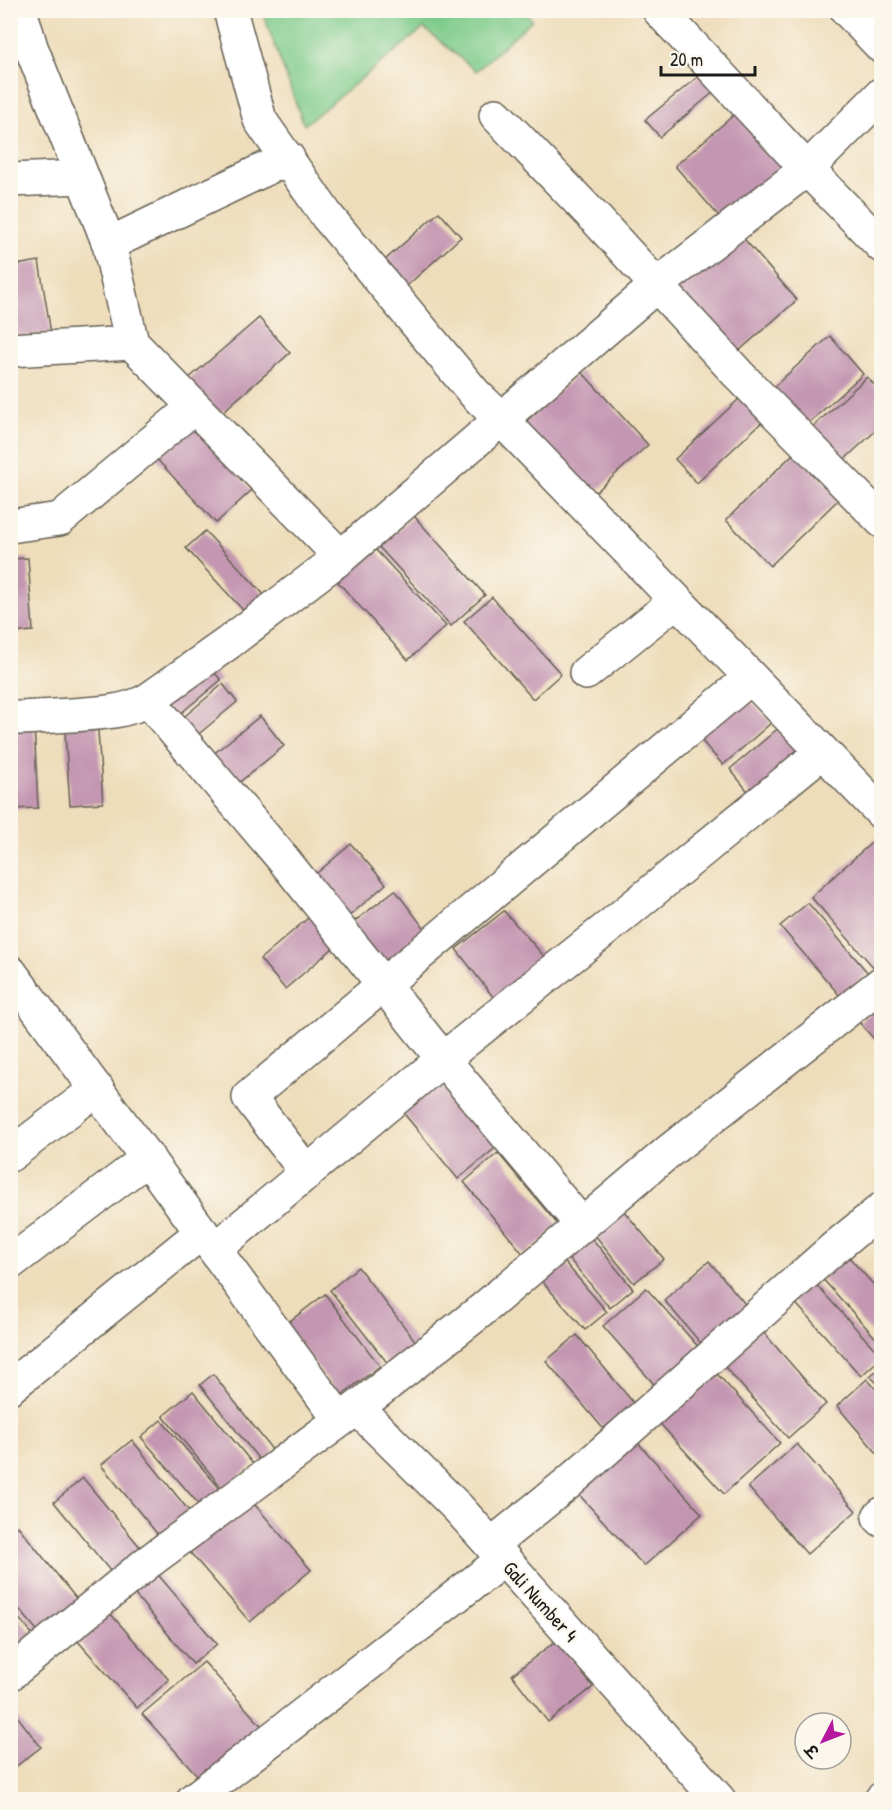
<svg xmlns="http://www.w3.org/2000/svg" width="892" height="1810" font-family="'Patrick Hand','Playpen Sans Deva',sans-serif">
<rect width="100%" height="100%" fill="#fbf7ec"/>
<filter id="ink" filterUnits="userSpaceOnUse"><feTurbulence type="fractalNoise" baseFrequency=".0167" numOctaves="2"/><feDisplacementMap in="SourceGraphic" scale="12" xChannelSelector="R" yChannelSelector="G"/><feConvolveMatrix kernelMatrix="1 2 1 2 8 2 1 2 1" color-interpolation-filters="sRGB"/></filter>
<filter id="wash" filterUnits="userSpaceOnUse"><feTurbulence type="fractalNoise" baseFrequency=".008" numOctaves="4" result="noise"/><feDisplacementMap in="SourceGraphic" scale="24" xChannelSelector="R" yChannelSelector="G"/><feGaussianBlur stdDeviation="1.35" result="paint"/><feColorMatrix in="noise" values="0 0 0 0 0 0 0 0 0 0 0 0 0 0 0 0 0 1.4 0 .05"/><feComposite in="paint" operator="in"/></filter>
<g filter="url(#wash)">
<rect width="100%" height="100%" fill="#edb"/>
<polygon fill="#7dcb8a" stroke="#4c7453" stroke-width="1.5" points="524,10 532,20 476,71 424,28 304,125 262,11"/>
<g id="blocks">
<g fill="#c396b1">
<polygon points="701,74 715,91 660,137 645,120"/>
<polygon points="736,113 784,168 724,222 675,166"/>
<polygon points="439,212 461,237 400,292 377,267"/>
<polygon points="739,233 797,300 732,357 673,291"/>
<polygon points="39,261 51,333 17,338 10,302 10,266"/>
<polygon points="259,318 290,353 219,415 188,379"/>
<polygon points="830,336 863,374 801,430 768,392"/>
<polygon points="581,371 648,445 587,500 520,427"/>
<polygon points="867,377 882,393 882,425 835,468 804,435"/>
<polygon points="741,397 763,421 697,483 675,459"/>
<polygon points="189,421 252,490 216,523 153,455"/>
<polygon points="795,452 840,498 770,566 726,520"/>
<polygon points="414,516 485,595 451,626 379,547"/>
<polygon points="205,531 270,601 251,619 186,548"/>
<polygon points="375,549 446,626 408,660 338,582"/>
<polygon points="28,558 33,631 10,633 10,559"/>
<polygon points="492,597 561,674 533,699 464,621"/>
<polygon points="206,663 221,680 175,718 161,701"/>
<polygon points="223,684 237,702 194,738 179,721"/>
<polygon points="740,688 771,723 723,765 692,730"/>
<polygon points="260,716 284,746 236,785 212,755"/>
<polygon points="97,717 103,803 70,805 64,719"/>
<polygon points="34,722 38,808 10,809 10,723"/>
<polygon points="781,726 805,756 754,799 730,769"/>
<polygon points="880,835 882,837 882,965 876,970 811,897"/>
<polygon points="351,844 386,884 339,925 304,884"/>
<polygon points="395,890 427,932 383,967 350,925"/>
<polygon points="808,903 868,973 841,997 780,926"/>
<polygon points="504,911 550,963 500,1006 456,949"/>
<polygon points="314,913 339,943 285,989 260,959"/>
<polygon points="882,1003 882,1048 859,1022"/>
<polygon points="437,1070 499,1145 458,1179 396,1104"/>
<polygon points="498,1153 559,1226 524,1255 464,1182"/>
<polygon points="623,1210 664,1259 634,1283 594,1234"/>
<polygon points="882,1224 882,1244 872,1233"/>
<polygon points="590,1236 633,1289 610,1308 566,1255"/>
<polygon points="846,1254 882,1294 882,1345 821,1277"/>
<polygon points="562,1259 607,1312 585,1330 539,1278"/>
<polygon points="709,1261 750,1310 705,1348 664,1300"/>
<polygon points="358,1267 417,1343 389,1365 330,1290"/>
<polygon points="811,1279 882,1357 861,1376 791,1298"/>
<polygon points="646,1288 703,1352 659,1390 603,1326"/>
<polygon points="325,1294 380,1366 340,1396 285,1325"/>
<polygon points="757,1325 826,1404 788,1438 718,1359"/>
<polygon points="577,1335 636,1406 606,1432 546,1361"/>
<polygon points="710,1366 780,1443 724,1494 654,1417"/>
<polygon points="882,1366 882,1388 870,1376"/>
<polygon points="213,1374 274,1452 261,1462 200,1385"/>
<polygon points="867,1379 882,1396 882,1459 837,1406"/>
<polygon points="193,1391 253,1464 223,1489 163,1416"/>
<polygon points="161,1420 222,1491 202,1508 141,1437"/>
<polygon points="632,1436 702,1514 644,1566 573,1488"/>
<polygon points="132,1440 189,1511 159,1536 101,1465"/>
<polygon points="797,1444 856,1511 807,1554 748,1487"/>
<polygon points="83,1478 145,1553 115,1577 54,1502"/>
<polygon points="249,1498 311,1570 250,1622 188,1550"/>
<polygon points="18,1526 79,1602 40,1634 10,1598 10,1532"/>
<polygon points="154,1570 217,1644 193,1664 131,1590"/>
<polygon points="10,1608 33,1635 10,1653"/>
<polygon points="108,1611 169,1680 137,1708 76,1639"/>
<polygon points="557,1640 593,1687 548,1722 512,1675"/>
<polygon points="204,1662 266,1731 206,1785 142,1714"/>
<polygon points="10,1707 41,1747 10,1771"/>
</g>
</g>
</g>
<g filter="url(#ink)">
<use href="#blocks" fill-opacity="0" stroke="#666054" stroke-width="1.5"/>
<g fill="none" stroke-linecap="round" stroke-linejoin="round">
<g stroke="#666054" stroke-width="36">
<g id="minor">
<polyline points="20,10 31,47 109,244 132,343 341,557"/>
<polyline points="230,10 260,120 327,216 475,394 501,419 882,813"/>
<polyline points="659,10 807,169 882,246"/>
<polyline points="847,10 882,47"/>
<polyline points="496,115 596,219 738,374 882,521"/>
<polyline points="10,180 82,177"/>
<polyline points="109,244 288,158"/>
<polyline points="10,350 132,343"/>
<polyline points="10,526 60,519 194,407"/>
<polyline points="586,673 676,601"/>
<polyline points="148,700 283,859 443,1059 582,1225"/>
<path d="M10,718C31,718 51,716 71,715C97,713 124,713 148,700L228,643L341,557L657,285L807,169L882,94"/>
<polyline points="10,972 340,1420"/>
<polyline points="10,1155 97,1089"/>
<polyline points="307,1173 249,1097 750,678"/>
<polyline points="215,1249 443,1059 611,925 822,752"/>
<polyline points="10,1263 148,1158"/>
<polyline points="10,1387 202,1232"/>
<polyline points="357,1408 458,1508 719,1800"/>
<polyline points="882,1514 879,1517 882,1520"/>
<polyline points="491,1545 568,1483 833,1249 882,1209"/>
<polyline points="10,1674 147,1563 357,1408 482,1310 668,1152 882,983"/>
<polyline points="193,1800 504,1559"/>
</g>
</g>
<g stroke="#666054" stroke-width="36">
<polyline id="primary" points="881,1800 882,1799"/>
</g>
<use href="#minor" stroke="#fff" stroke-width="33"/>
<use href="#primary" stroke="#fff" stroke-width="33"/>
</g>
</g>
<g text-anchor="middle" dominant-baseline="central" stroke-width="4.5" stroke-linejoin="round" paint-order="stroke">
<g font-size="20" fill="#1c1c1c" stroke="#fbf7ec">
<text transform="translate(541 1601) rotate(48)">Gali Number 4</text>
</g>
</g>
<rect width="892" height="1810" fill="none" stroke="#fbf7ec" stroke-width="36"/>
<g transform="translate(823 1741) rotate(228)"><circle r="28" fill="#fbf7ec" stroke="#a29f99" stroke-width="1.5"/>
<path d="M0-4.5L10 22L0 15L-10 22Z" fill="#b5179e"/>
<text y="-9" font-size="16" font-weight="bold" text-anchor="middle" fill="#1c1c1c">उ</text>
</g>
<path d="M661 66v9h94v-9" fill="none" stroke="#1c1c1c" stroke-width="3"/>
<text x="670" y="66" font-size="18" fill="#1c1c1c" stroke="#fbf7ec" stroke-width="4.5" paint-order="stroke">20 m</text>
</svg>
